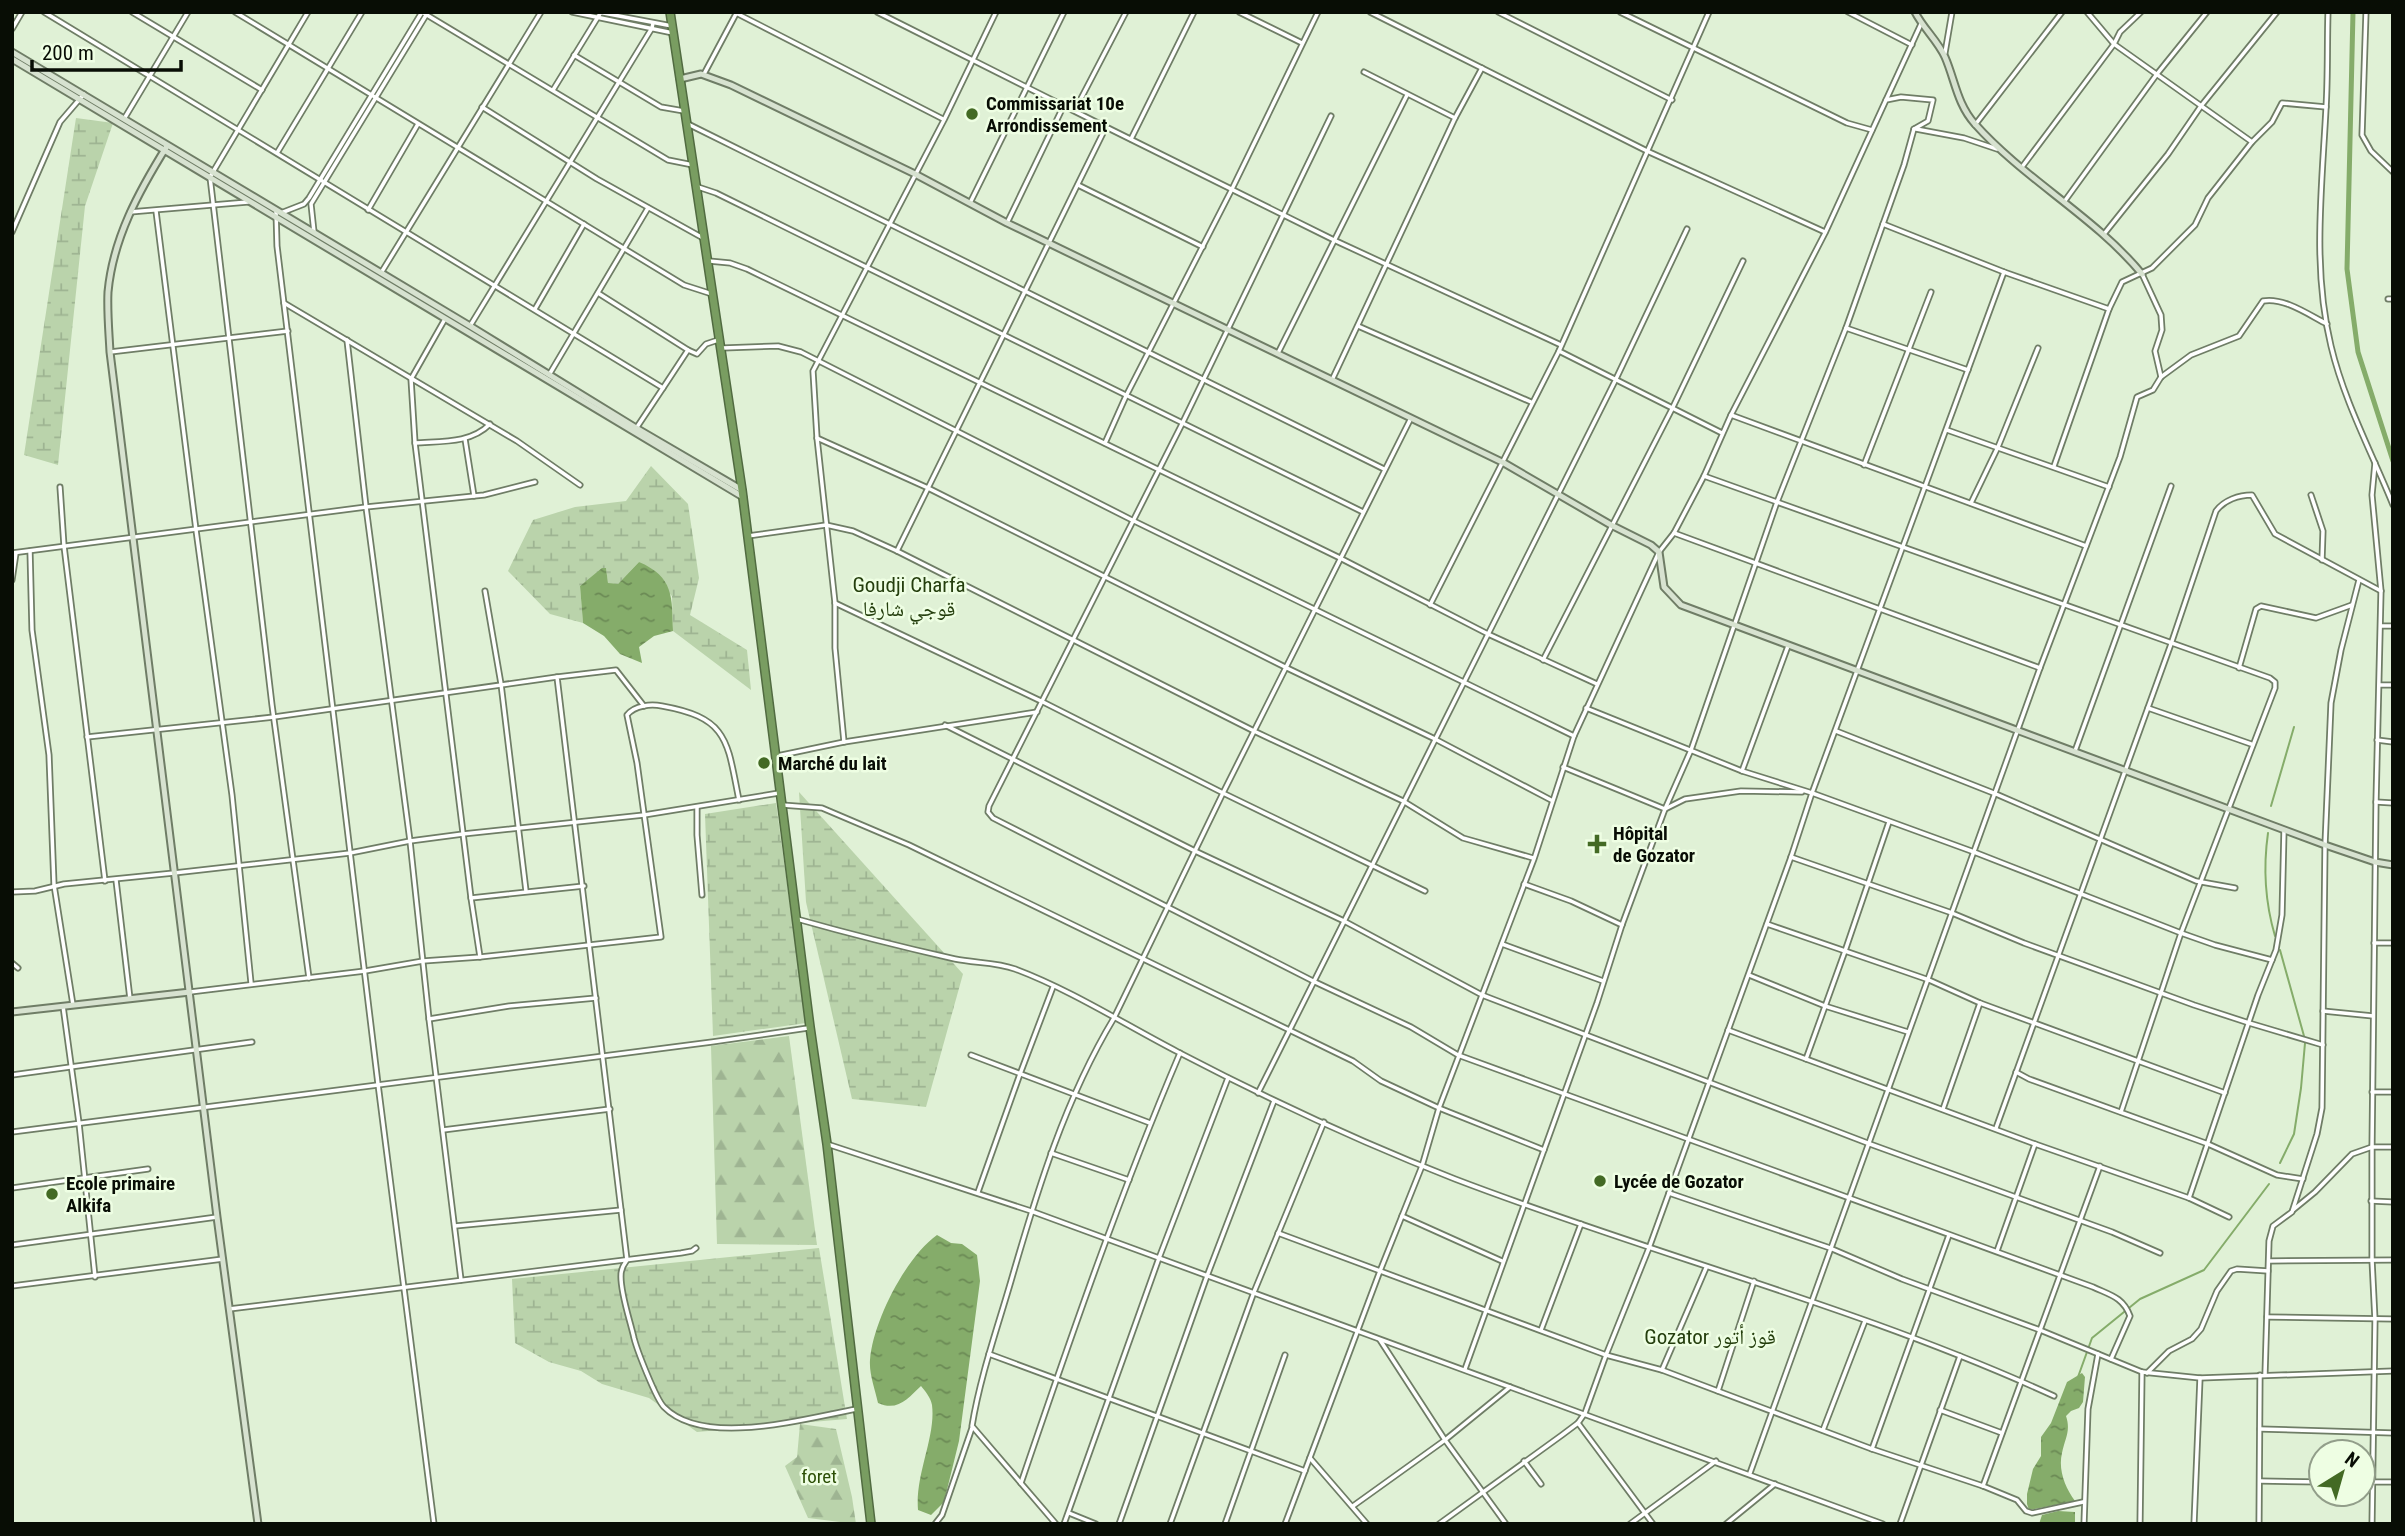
<svg xmlns="http://www.w3.org/2000/svg" width="2405" height="1536" font-family="'Roboto Condensed','Noto Naskh Arabic',sans-serif">
<defs>
<pattern id="forest-firs" width="22" height="20" patternUnits="userSpaceOnUse" patternTransform="scale(1.75)"><rect width="22" height="20" fill="#bad3ab"/><path d="M5 1l3.5 6h-7zM16 11l3.5 6h-7z" fill="#9eb492"/></pattern>
<pattern id="wetland-marsh" width="20" height="14" patternUnits="userSpaceOnUse" patternTransform="scale(1.75)"><rect width="20" height="14" fill="#bad3ab"/><path d="M1 5h8M5 5V1M11 12h8M15 12V8" fill="none" stroke="#9eb492"/></pattern>
<pattern id="water-ripples" width="26" height="14" patternUnits="userSpaceOnUse" patternTransform="scale(1.75)"><rect width="26" height="14" fill="#85ac6a"/><path d="M2 4q2-2 4 0t4 0M15 11q2-2 4 0t4 0" fill="none" stroke="#6b8a55"/></pattern>
</defs>
<rect width="100%" height="100%" fill="#e0f1d6"/>
<g fill="url(#forest-firs)">
<polygon points="789,1036 817,1245 717,1244 711,1046"/>
<polygon points="800,1424 836,1429 852,1497 856,1524 808,1518 785,1466 797,1457"/>
</g>
<g fill="url(#wetland-marsh)">
<polygon points="76,118 113,123 85,206 58,465 24,455"/>
<polygon points="651,466 688,504 699,578 690,615 747,650 751,690 673,631 672,596 639,562 618,584 608,584 606,568 580,586 583,623 550,614 508,571 533,520 575,507 626,501"/>
<polygon points="799,792 963,974 926,1107 852,1099 806,902"/>
<polygon points="776,803 806,1023 713,1036 705,814"/>
<polygon points="819,1248 847,1419 697,1432 649,1398 602,1384 581,1371 549,1362 515,1343 512,1279"/>
</g>
<g fill="url(#water-ripples)">
<path d="M639,562C674,577 672,597 673,631L654,636L639,647L642,663L620,654L604,636L583,623L580,586L602,568H606L608,583L618,584Z"/>
<path d="M937,1235L951,1243L962,1244L977,1255L980,1281L959,1441L944,1502L931,1515L918,1510C915,1474 936,1437 932,1405C931,1398 925,1391 921,1386C908,1398 898,1412 878,1403C875,1389 869,1374 870,1360C873,1321 906,1257 937,1235Z"/>
<path d="M2082,1373L2085,1377L2083,1402L2079,1408L2071,1411L2066,1416C2071,1431 2065,1438 2062,1453C2058,1470 2065,1487 2075,1501L2029,1510L2027,1504V1494L2033,1469L2041,1456V1437L2051,1423L2067,1382Z"/>
<polygon points="2058,1511 2075,1512 2075,1524 2039,1524 2042,1515"/>
</g>
<g fill="none" stroke-linecap="round" stroke-linejoin="round">
<g stroke="#85ac6a" stroke-width="2">
<polyline points="2271,806 2294,727"/>
<path d="M2268,833C2263,868 2265,902 2275,936"/>
<polyline points="2280,950 2304,1036"/>
<polyline points="2280,1163 2294,1134 2301,1088 2305,1043"/>
<polyline points="2078,1377 2092,1338 2140,1299 2204,1270 2269,1184"/>
</g>
<polyline stroke="#85ac6a" stroke-width="5" points="2353,12 2347,269 2358,352 2393,461"/>
<g stroke="#6f7d66" stroke-width="7">
<g id="street">
<polyline points="44,12 663,388 688,350 697,354 706,344 718,340"/>
<polyline points="132,12 262,90"/>
<polyline points="235,12 684,285 712,294"/>
<polyline points="308,12 210,177 272,705 309,978"/>
<polyline points="422,12 668,160 693,165"/>
<polyline points="572,12 673,33"/>
<polyline points="598,12 672,26"/>
<polyline points="877,12 1106,127"/>
<polyline points="1239,12 1302,43"/>
<polyline points="1370,12 1647,151 1825,232"/>
<polyline points="1498,12 1672,100"/>
<polyline points="1620,12 1847,123 1872,130"/>
<polyline points="1848,12 1912,45"/>
<polyline points="2087,12 2114,44 2252,142"/>
<path d="M2328,12C2327,44 2328,76 2326,108C2322,187 2312,268 2331,346C2344,401 2372,453 2393,505"/>
<polyline points="2366,12 2362,135 2371,151 2393,172"/>
<polyline points="736,13 943,119"/>
<polyline points="12,29 22,12"/>
<polyline points="1945,53 1952,12"/>
<polyline points="574,55 661,107 684,111"/>
<polyline points="1364,72 1455,118"/>
<polyline points="704,74 737,12"/>
<polyline points="553,90 601,12"/>
<polyline points="1886,100 1921,24"/>
<polyline points="482,107 597,179 703,238"/>
<polyline points="1075,110 1126,12"/>
<path d="M1331,116L1182,424L989,806L988,812L993,818L1315,982L1411,1027L1458,1055L2093,1287C2110,1295 2123,1297 2130,1316L2111,1359"/>
<polyline points="124,119 188,12"/>
<polyline points="688,124 1384,469"/>
<polyline points="1975,125 2062,12"/>
<polyline points="1916,129 1964,138 1997,149"/>
<polyline points="1131,139 1194,12"/>
<polyline points="277,153 362,12"/>
<polyline points="2022,167 2114,44 2120,32 2141,12"/>
<polyline points="1078,185 1203,247"/>
<polyline points="698,187 716,193 1363,512"/>
<polyline points="2064,202 2157,74 2207,12"/>
<polyline points="970,203 1064,12"/>
<polyline points="368,210 418,124"/>
<polyline points="156,211 196,530 232,795 251,983"/>
<polyline points="276,211 277,246 378,1084 434,1524"/>
<polyline points="130,212 248,202"/>
<polyline points="281,213 304,204 309,198 422,12"/>
<polyline points="1007,223 1064,105"/>
<polyline points="1883,224 2004,272 2109,309"/>
<polyline points="12,232 60,122 84,94"/>
<polyline points="314,232 311,204 428,12"/>
<polyline points="2104,234 2168,154 2201,106 2277,12"/>
<polyline points="709,261 730,263 747,269 1340,558 1488,634 1597,684"/>
<polyline points="381,273 541,12"/>
<polyline points="2142,274 2161,315 2162,330 2155,351 2161,377"/>
<polyline points="598,293 688,350"/>
<polyline points="2388,299 2393,299"/>
<polyline points="284,303 517,441 580,485"/>
<polyline points="535,309 584,224"/>
<polyline points="445,319 411,379 415,443 471,898 480,957"/>
<polyline points="470,326 652,28 653,23"/>
<polyline points="1358,326 1531,402"/>
<polyline points="1846,328 1968,370"/>
<polyline points="347,340 366,507 410,841 429,1019 461,1280"/>
<polyline points="723,348 778,346 801,352 1132,520 1574,736"/>
<polyline points="1559,351 1722,433"/>
<polyline points="110,352 288,331"/>
<polyline points="1278,353 1407,95"/>
<polyline points="549,375 648,208"/>
<polyline points="1332,380 1455,118 1482,68"/>
<polyline points="1731,415 2086,546"/>
<polyline points="637,427 663,388"/>
<polyline points="1947,430 2109,487"/>
<polyline points="817,438 928,488 1106,127 1336,241 1561,345"/>
<polyline points="465,439 474,496"/>
<path d="M415,443C441,441 470,444 490,424"/>
<polyline points="1105,443 1126,396 1232,189 1318,12"/>
<polyline points="1864,465 1931,292"/>
<polyline points="2054,466 2109,309 2122,282 2152,268 2195,225 2208,198 2252,142 2272,122 2282,103 2326,107"/>
<polyline points="1704,476 2270,678 2275,682 2275,688 2181,933 2121,1112"/>
<polyline points="60,487 64,546 105,881"/>
<polyline points="2311,495 2323,531 2322,560"/>
<polyline points="1971,503 1998,447 2038,348"/>
<polyline points="1674,533 2040,668"/>
<polyline points="748,536 826,525 853,531 897,551 1256,732 1403,801 1463,838 1533,858"/>
<polyline points="30,551 32,630 49,755 54,885 73,1005"/>
<polyline points="897,551 928,488 1287,668 1435,739 1551,800"/>
<polyline points="12,553 366,507 484,495 535,482"/>
<polyline points="12,580 16,553"/>
<polyline points="485,591 501,684 526,891"/>
<polyline points="835,603 1043,702 1223,793 1425,891"/>
<polyline points="1430,605 1559,351 1709,12"/>
<polyline points="2381,626 2393,626"/>
<polyline points="1543,660 1672,409 1743,261"/>
<polyline points="2239,668 2256,609 2261,606 2316,618 2352,605"/>
<polyline points="2380,685 2393,685"/>
<path d="M644,706L616,670L557,677L627,1260C624,1264 621,1269 621,1275C620,1292 630,1320 634,1338C637,1350 656,1399 664,1407C704,1448 806,1418 857,1409"/>
<polyline points="1586,708 1742,771 1812,793 1974,852 2181,933 2215,945 2272,960"/>
<polyline points="2148,708 2251,744"/>
<polyline points="945,725 1195,851 1344,921 1482,995 1870,1144 2112,1232 2160,1253"/>
<polyline points="1836,731 1996,794 2196,881 2235,888"/>
<polyline points="87,737 274,717 557,677"/>
<polyline points="2377,740 2393,742"/>
<polyline points="844,742 835,648 835,603 817,438 813,371 944,120 996,12"/>
<polyline points="2075,751 2171,486"/>
<polyline points="777,756 844,742 1037,712"/>
<polyline points="1563,767 1665,809 1685,799 1741,791 1802,792"/>
<polyline points="1742,771 1788,646"/>
<polyline points="2376,802 2393,803"/>
<polyline points="782,805 822,808 909,845 1353,1061 1381,1081 1439,1108 1544,1150"/>
<polyline points="697,807 697,835 702,895"/>
<polyline points="1791,857 1952,913 2024,943 2194,1005 2249,1023 2323,1045"/>
<polyline points="116,880 130,999"/>
<polyline points="1524,884 1571,901 1622,925"/>
<polyline points="12,892 35,891 64,884 174,873 350,853 410,841 463,834 644,815 779,793"/>
<polyline points="471,898 584,886"/>
<path d="M797,919C850,934 902,947 955,959C974,963 997,962 1015,969C1071,990 1124,1024 1178,1052C1268,1099 1360,1142 1455,1179C1653,1255 1860,1307 2054,1396"/>
<polyline points="1767,924 1929,980 1980,1003 2225,1093"/>
<polyline points="2374,943 2393,943"/>
<polyline points="1502,944 1603,981"/>
<polyline points="12,963 18,968"/>
<polyline points="1749,975 1825,1006 1908,1032"/>
<path d="M190,992L365,971L423,961L480,957L661,937L637,763L627,715C635,705 651,704 662,706C729,718 727,741 739,800"/>
<polyline points="63,1006 79,1123 95,1277"/>
<polyline points="2323,1011 2373,1016"/>
<polyline points="429,1019 509,1006 596,998"/>
<polyline points="1728,1030 2035,1144 2189,1198 2229,1217"/>
<polyline points="971,1055 1150,1123"/>
<polyline points="1806,1059 1845,951 1889,822"/>
<polyline points="2016,1072 2029,1079 2208,1144 2277,1175 2303,1179"/>
<polyline points="12,1075 252,1042"/>
<polyline points="2372,1092 2393,1092"/>
<polyline points="1258,1093 1615,381 1687,229"/>
<polyline points="1943,1109 1980,1003"/>
<path d="M1996,1128L2171,644L2216,511C2224,500 2239,495 2252,495L2275,534L2381,591"/>
<polyline points="443,1130 610,1109"/>
<polyline points="12,1132 712,1042 808,1028"/>
<polyline points="827,1144 1031,1211 1883,1524"/>
<polyline points="1051,1153 1129,1180"/>
<polyline points="12,1188 148,1169"/>
<polyline points="978,1192 1020,1074 1053,987"/>
<polyline points="1669,1193 1830,1248 1902,1279 2040,1330 2142,1372 2200,1378 2393,1371"/>
<polyline points="2189,1198 2258,995 2276,950 2282,915 2284,830"/>
<polyline points="2371,1201 2393,1202"/>
<polyline points="2293,1210 2315,1192 2352,1154 2372,1147 2393,1147"/>
<polyline points="1402,1216 1502,1261"/>
<polyline points="455,1226 621,1210"/>
<polyline points="1278,1233 1606,1355 1662,1370 1872,1449 1983,1486 2017,1500 2026,1511 2032,1513 2083,1502"/>
<polyline points="12,1245 217,1217"/>
<polyline points="1997,1251 2035,1144"/>
<polyline points="2269,1261 2393,1260"/>
<polyline points="12,1286 223,1259"/>
<polyline points="229,1309 681,1253 692,1251 696,1248"/>
<polyline points="2267,1317 2393,1319"/>
<polyline points="1541,1330 1581,1224"/>
<polyline points="1380,1340 1445,1440 1506,1524"/>
<polyline points="989,1354 1305,1471"/>
<polyline points="1465,1369 1597,1003 1622,925 1665,809 1691,750 1777,502 1846,328 1904,165 1914,129"/>
<polyline points="1662,1370 1706,1268"/>
<polyline points="2147,1373 2169,1351 2192,1339 2201,1329 2217,1291 2231,1271 2237,1269 2268,1271"/>
<polyline points="2265,1375 2269,1241 2273,1226 2292,1212 2317,1134 2322,1108 2325,845 2331,703 2341,650 2359,580"/>
<polyline points="1718,1391 1754,1281"/>
<polyline points="1940,1410 2002,1433"/>
<polyline points="1578,1423 1653,1524"/>
<polyline points="2260,1429 2393,1433"/>
<polyline points="1823,1430 1865,1321"/>
<polyline points="1872,1449 1949,1235"/>
<polyline points="1310,1458 1367,1524"/>
<polyline points="1524,1461 1541,1484"/>
<path d="M1750,1473L2040,668L2120,457L2137,397L2153,390L2161,377L2191,355L2239,336L2263,301C2284,297 2309,315 2327,324"/>
<polyline points="2260,1481 2321,1482"/>
<polyline points="2363,1482 2393,1482"/>
<path d="M1021,1483C1070,1339 1120,1194 1180,1053"/>
<polyline points="1983,1486 2100,1166"/>
<polyline points="1353,1506 1445,1440 1510,1387"/>
<polyline points="1069,1513 1096,1524"/>
<polyline points="935,1524 942,1515 972,1428"/>
<path d="M1056,1524L972,1426C980,1377 997,1329 1011,1281C1037,1191 1065,1099 1114,1018L1223,793L1411,418"/>
<polyline points="1064,1524 1159,1258 1228,1078"/>
<polyline points="1119,1524 1207,1276 1274,1101"/>
<polyline points="1170,1524 1254,1292 1324,1122"/>
<polyline points="1225,1524 1285,1355"/>
<polyline points="1285,1524 1380,1271 1422,1166 1439,1108 1534,859 1574,736 1659,552 1674,533 1704,476 1731,415 1825,233 1886,100 1901,97 1933,100 1928,121 1914,129"/>
<polyline points="1439,1524 1562,1435 1578,1423 1585,1413 1606,1355 1649,1248 1791,857 1812,793 2004,272"/>
<polyline points="1630,1524 1716,1461"/>
<polyline points="1726,1524 1775,1484"/>
<polyline points="1900,1524 1960,1356"/>
<polyline points="2084,1524 2088,1409 2098,1354"/>
<polyline points="2140,1524 2142,1372"/>
<polyline points="2194,1524 2200,1378"/>
<polyline points="2259,1524 2260,1375"/>
<polyline points="2372,1524 2375,1320 2372,1260 2372,1147 2376,802 2381,591 2372,495 2375,463"/>
</g>
</g>
<g stroke="#6f7d66" stroke-width="9">
<g id="secondary">
<path d="M1915,12C1923,28 1938,41 1945,57C1955,80 1957,104 1975,124C2025,180 2094,216 2142,274"/>
<polyline points="12,52 470,326 636,428 742,490"/>
<polyline points="12,59 743,497"/>
<polyline points="680,79 701,74 731,85 915,174 1007,223 1504,463 1611,525 1651,545 1659,552 1664,587 1681,605 2325,845 2375,862 2393,865"/>
<path d="M167,146C139,191 113,238 108,292C107,312 109,332 110,352L217,1217L258,1524"/>
<polyline points="12,1012 190,992"/>
</g>
</g>
<g stroke="#516b41" stroke-width="10">
<polyline id="highway" points="670,12 742,490 810,1027 827,1144 871,1524"/>
</g>
<use href="#street" stroke="#fff" stroke-width="3.5"/>
<use href="#secondary" stroke="#d7e2d0" stroke-width="5"/>
<use href="#highway" stroke="#799d61" stroke-width="7"/>
</g>
<g fill="#436a24" stroke="#eefee3" stroke-width="2.5">
<circle cx="972" cy="114" r="7"/>
<circle cx="764" cy="763" r="7"/>
<path d="M1593.5 833.5h7v7h7v7h-7v7h-7v-7h-7v-7h7z"/>
<circle cx="1600" cy="1181" r="7"/>
<circle cx="52" cy="1194" r="7"/>
</g>
<g text-anchor="middle" dominant-baseline="central" stroke-width="5" stroke-linejoin="round" paint-order="stroke">
<g font-size="19" font-weight="bold" fill="#080d05" stroke="#eefee3" text-anchor="start">
<text x="986" y="103">Commissariat 10e<tspan x="986" dy="22">Arrondissement</tspan></text>
<text x="778" y="763">Marché du lait</text>
<text x="1613" y="833">Hôpital<tspan x="1613" dy="22">de Gozator</tspan></text>
<text x="1614" y="1181">Lycée de Gozator</text>
<text x="66" y="1183">Ecole primaire<tspan x="66" dy="22">Alkifa</tspan></text>
</g>
<g font-size="19" fill="#2b4f05" stroke="#eefee3">
<text x="819" y="1476">foret</text>
</g>
<g font-size="21" fill="#243e0d" stroke="#eefee3">
<text x="909" y="585">Goudji Charfa<tspan x="909" dy="24">قوجي شارفا</tspan></text>
<text x="1710" y="1337">Gozator قوز أتور</text>
</g>
</g>
<rect width="2405" height="1536" fill="none" stroke="#080d05" stroke-width="28"/>
<g transform="translate(2342 1473) rotate(37)"><circle r="33" fill="#eefee3" stroke="#929e8a" stroke-width="2"/>
<path d="M0-5L12 26L0 18L-12 26Z" fill="#436a24"/>
<text y="-10" font-size="19" font-weight="bold" text-anchor="middle" fill="#080d05">N</text>
</g>
<path d="M32 60v10h149v-10" fill="none" stroke="#080d05" stroke-width="3.5"/>
<text x="42" y="60" font-size="21" fill="#080d05" stroke="#eefee3" stroke-width="5" paint-order="stroke">200 m</text>
</svg>
